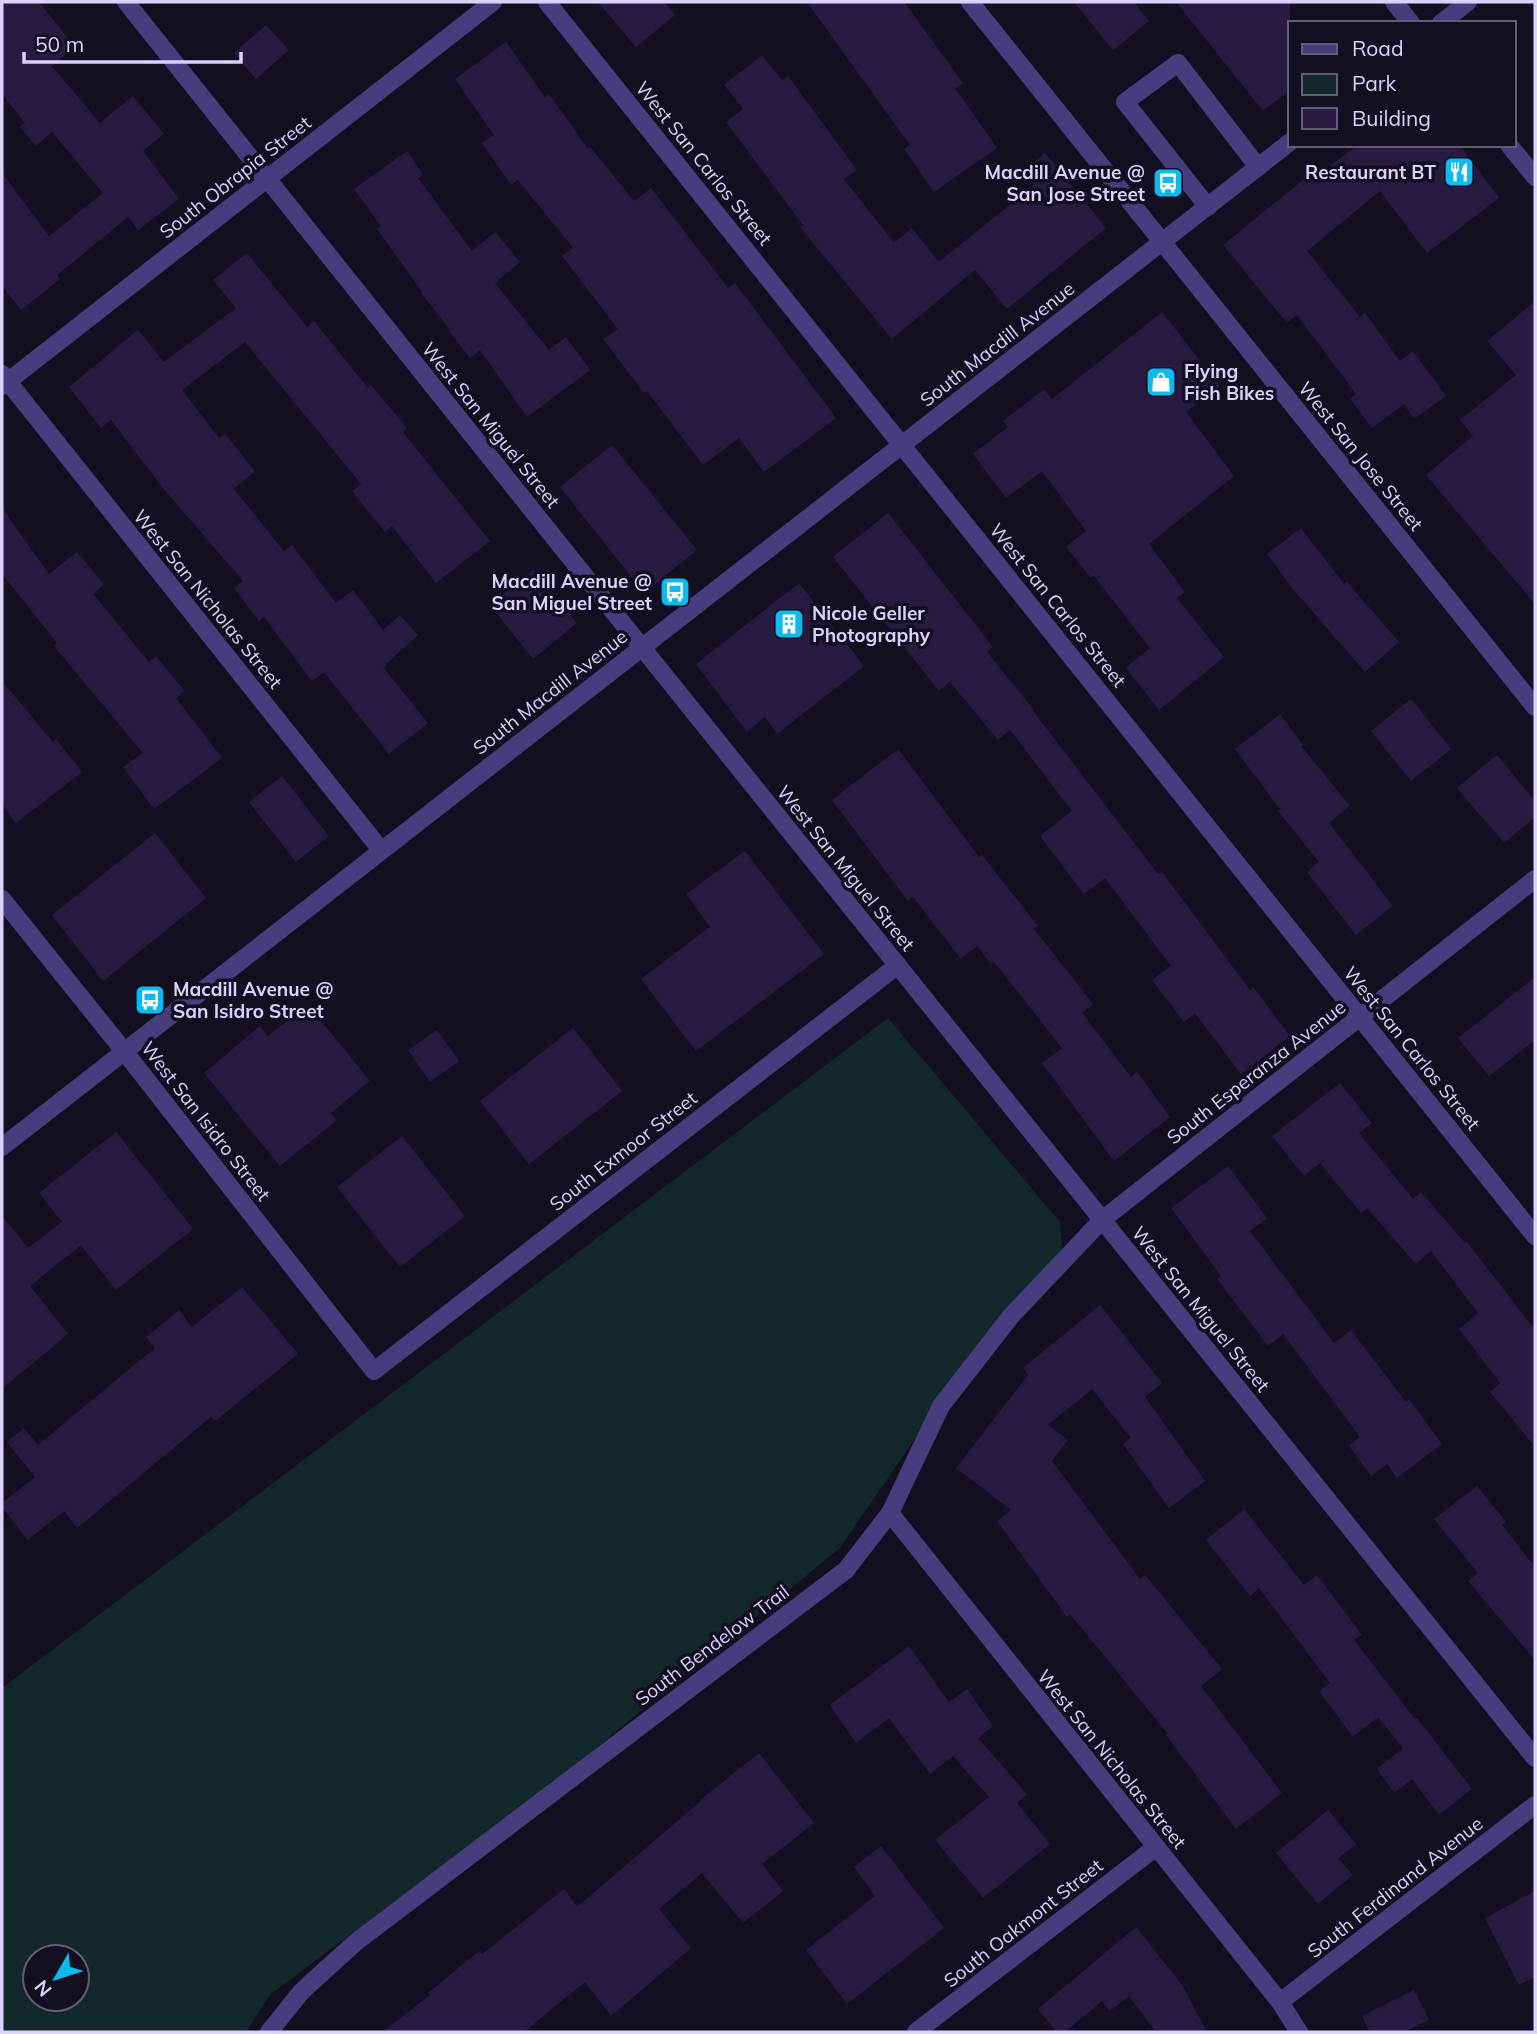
<svg xmlns="http://www.w3.org/2000/svg" width="1537" height="2034" font-family="Mulish,sans-serif">
<rect width="100%" height="100%" fill="#140e21"/>
<path fill="#12282b" fill-rule="evenodd" d="M888,1018L1060,1222L1063,1261L988,1332L840,1548L563,1775L271,1994L246,2032H2V1688ZM35,1957H77V1999H35Z"/>
<g fill="#281b41">
<polygon points="2,2 39,2 75,47 52,66 100,123 133,96 164,134 143,151 179,199 138,230 128,217 57,275 60,279 21,310 2,286 2,173 49,236 103,193 52,132 36,146 20,127 25,123 2,94"/>
<polygon points="598,2 664,2 675,15 636,47"/>
<polygon points="807,2 904,2 963,83 955,88 997,148 934,192 904,149 910,145"/>
<polygon points="1074,2 1134,2 1149,21 1113,50"/>
<polygon points="1176,2 1290,2 1290,90 1263,111"/>
<polygon points="266,25 289,50 256,79 234,53"/>
<polygon points="506,42 545,97 549,94 588,149 590,147 634,201 651,188 728,288 735,283 836,418 764,472 739,438 703,465 647,391 644,393 603,339 618,329 562,256 573,248 518,180 511,185 482,143 494,135 455,79"/>
<polygon points="762,55 782,80 788,76 857,170 844,179 894,243 912,228 939,262 1034,185 1023,171 1045,153 1106,228 1007,309 975,270 892,339 800,227 803,225 726,122 743,109 724,85"/>
<polygon points="1358,145 1460,145 1499,198 1427,253 1380,191 1307,251 1360,317 1365,313 1400,361 1413,351 1446,396 1414,419 1404,404 1372,428 1350,399 1356,394 1297,315 1287,323 1223,245 1314,171 1318,175"/>
<polygon points="407,151 423,175 418,178 472,251 495,232 520,262 495,283 549,350 566,337 590,370 527,417 480,350 470,358 448,330 449,328 421,293 422,292 377,229 381,226 354,189"/>
<polygon points="247,253 307,327 314,321 368,388 371,385 407,428 403,432 490,541 436,583 392,526 385,532 352,491 361,484 245,342 182,390 219,438 225,434 255,471 234,489 284,551 292,545 336,603 353,590 383,630 400,615 418,635 383,667 428,723 389,754 324,672 312,681 264,617 259,621 234,588 243,581 162,487 111,420 101,428 69,387 138,330 164,362 236,308 213,280"/>
<polygon points="1535,301 1535,604 1426,475 1473,436 1460,420 1516,375 1487,341"/>
<polygon points="1162,312 1220,386 1186,412 1234,476 1149,544 1185,592 1177,598 1224,657 1159,710 1126,668 1150,648 1094,576 1091,578 1066,547 1086,531 1042,471 1006,498 973,454 1008,427 1003,421 1044,389 1052,399"/>
<polygon points="612,445 697,550 644,593 560,487"/>
<polygon points="2,508 49,574 77,552 104,584 93,594 149,662 156,656 185,691 176,698 222,758 154,809 123,767 143,753 54,646 57,643 2,574"/>
<polygon points="888,513 993,647 987,652 1034,710 1033,711 1158,874 1162,872 1250,990 1253,987 1290,1036 1241,1074 1195,1013 1184,1022 1152,980 1171,966 1105,878 1084,894 1040,836 1072,811 1010,730 998,740 950,682 939,691 833,557"/>
<polygon points="1301,528 1344,584 1347,582 1399,642 1365,672 1293,589 1267,554"/>
<polygon points="534,569 577,623 533,659 490,605"/>
<polygon points="799,583 864,666 777,734 765,717 747,732 696,664"/>
<polygon points="2,681 53,742 56,739 82,772 16,823 2,804"/>
<polygon points="1411,699 1451,749 1411,781 1371,731"/>
<polygon points="1280,714 1303,745 1301,746 1350,806 1329,823 1393,906 1356,935 1307,872 1319,862 1278,811 1280,809 1235,749"/>
<polygon points="898,749 979,857 982,855 1038,926 1034,929 1093,1004 1082,1013 1131,1077 1137,1072 1170,1117 1114,1161 1042,1063 1062,1048 994,962 991,964 977,946 961,959 913,897 908,901 832,800"/>
<polygon points="1497,755 1535,801 1535,817 1504,843 1457,788"/>
<polygon points="282,776 329,836 296,862 249,802"/>
<polygon points="155,833 206,898 103,981 52,915"/>
<polygon points="745,851 824,954 696,1051 641,979 710,927 686,894"/>
<polygon points="1535,977 1535,1040 1489,1076 1458,1038"/>
<polygon points="308,1005 370,1081 331,1113 337,1120 280,1166 204,1073 260,1026 268,1036"/>
<polygon points="573,1028 622,1091 529,1164 480,1101"/>
<polygon points="437,1030 459,1061 430,1082 408,1050"/>
<polygon points="1340,1083 1372,1123 1359,1133 1413,1199 1421,1192 1465,1243 1467,1242 1535,1330 1535,1447 1490,1392 1500,1383 1459,1329 1478,1313 1431,1251 1416,1264 1367,1208 1361,1213 1320,1163 1304,1176 1272,1136"/>
<polygon points="116,1132 193,1229 116,1290 81,1245 30,1286 68,1334 2,1389 2,1216 28,1248 62,1222 39,1193"/>
<polygon points="402,1136 465,1216 400,1267 337,1187"/>
<polygon points="1228,1166 1267,1218 1250,1231 1334,1343 1351,1330 1406,1402 1409,1399 1442,1444 1397,1478 1387,1464 1371,1476 1349,1446 1360,1437 1283,1334 1268,1346 1217,1279 1221,1276 1171,1208"/>
<polygon points="242,1287 298,1354 215,1421 211,1417 77,1528 64,1511 28,1540 2,1507 2,1503 35,1477 7,1442 24,1428 38,1445 155,1348 146,1337 179,1310 192,1327"/>
<polygon points="1100,1305 1162,1383 1145,1397 1205,1481 1169,1508 1123,1444 1131,1438 1092,1389 1048,1425 1068,1440 1052,1461 1140,1579 1145,1575 1222,1669 1201,1686 1282,1793 1236,1829 1166,1735 1168,1734 1070,1614 1067,1617 997,1521 1011,1510 956,1468 1028,1375 1023,1368"/>
<polygon points="1477,1486 1506,1522 1502,1525 1535,1567 1535,1660 1468,1581 1478,1573 1434,1519"/>
<polygon points="1244,1509 1304,1585 1317,1575 1362,1635 1354,1640 1415,1719 1417,1718 1472,1789 1439,1815 1412,1779 1394,1793 1377,1769 1403,1748 1378,1717 1353,1737 1319,1691 1330,1683 1259,1588 1250,1596 1206,1540"/>
<polygon points="909,1646 949,1702 967,1689 993,1726 978,1738 1027,1794 1017,1803 1050,1844 983,1898 935,1840 989,1797 953,1756 930,1774 889,1718 856,1743 830,1705"/>
<polygon points="759,1753 814,1823 762,1864 783,1891 743,1923 702,1873 659,1909 691,1948 611,2016 585,1982 524,2032 383,2032 430,1995 428,1993 479,1951 482,1954 564,1889 577,1907 701,1801 700,1800"/>
<polygon points="1328,1810 1356,1844 1338,1858 1353,1875 1318,1904 1276,1853"/>
<polygon points="881,1846 944,1928 847,2004 806,1950 875,1896 854,1867"/>
<polygon points="1535,1891 1535,1977 1519,1985 1485,1918"/>
<polygon points="1136,1927 1182,1985 1207,2032 1156,2032 1129,1996 1110,2011 1102,2001 1065,2032 1057,2032 1038,2009"/>
<polygon points="1414,1990 1429,2020 1404,2032 1370,2032 1362,2016"/>
</g>
<g fill="none" stroke-linecap="round" stroke-linejoin="round">
<g stroke="#473c7e" stroke-width="18">
<polyline points="126,2 628,630 1535,1758"/>
<polyline points="547,2 1535,1236"/>
<polyline points="970,2 1535,707"/>
<polyline points="1394,2 1411,23"/>
<polyline points="1441,23 1468,2"/>
<polyline points="1509,145 1535,177"/>
<polyline points="1208,207 1125,102 1178,63 1258,167"/>
<polyline points="2,374 381,850"/>
<polyline points="2,386 493,2"/>
<polyline points="2,899 124,1051 374,1371 898,965"/>
<polyline points="2,1147 1290,142"/>
<polyline points="890,1513 1280,2002 1299,2032"/>
<polyline points="1280,2002 1535,1805"/>
<polyline points="269,2032 302,1991 356,1942 846,1570 890,1513 941,1406 1011,1316 1102,1220 1535,879"/>
<polyline points="916,2032 1156,1847"/>
</g>
</g>
<defs>
<g id="restaurant-square" transform="scale(1.575)"><rect x="-9" y="-9" width="18" height="18" rx="4" fill="#0bbaef" stroke="#140e21"/><path d="M-5-6h1v4h1v-4h1v4h1v-4h1v5L-1.5 .5V6h-2V.5L-5-1ZM5-6V6H3V1.5H1.5Q1.5-4 5-6Z" fill="#fff"/></g>
<g id="bus-square" transform="scale(1.575)"><rect x="-9" y="-9" width="18" height="18" rx="4" fill="#0bbaef" stroke="#140e21"/><path d="M-5-6H5V4H4V6H2V4H-2V6H-4V4H-5ZM-3.5-4V0h7V-4ZM-3.5 1.2v1.5H-2V1.2ZM2 1.2v1.5H3.5V1.2Z" fill="#fff"/></g>
<g id="shop-square" transform="scale(1.575)"><rect x="-9" y="-9" width="18" height="18" rx="4" fill="#0bbaef" stroke="#140e21"/><path d="M-5-2.5h2.3a2.7 3.5 0 0 1 5.4 0H5L5.5 6h-11ZM-1.5-2.5h3a1.5 2.3 0 0 0-3 0Z" fill="#fff"/></g>
<g id="building-square" transform="scale(1.575)"><rect x="-9" y="-9" width="18" height="18" rx="4" fill="#0bbaef" stroke="#140e21"/><path d="M-4-6H4V6H1V3H-1V6H-4ZM-2.5-4.3h1.7v1.8h-1.7ZM.8-4.3h1.7v1.8H.8ZM-2.5-1h1.7V.8h-1.7ZM.8-1h1.7V.8H.8Z" fill="#fff"/></g>
</defs>
<g fill-rule="evenodd">
<use href="#restaurant-square" x="1459" y="172"/>
<use href="#bus-square" x="1168" y="183"/>
<use href="#shop-square" x="1161" y="382"/>
<use href="#bus-square" x="675" y="592"/>
<use href="#building-square" x="789" y="624"/>
<use href="#bus-square" x="150" y="1000"/>
</g>
<g text-anchor="middle" dominant-baseline="central" stroke-width="7" stroke-linejoin="round" paint-order="stroke">
<g font-size="19" fill="#dcd1fd" stroke="#140e21">
<text transform="translate(704 163) rotate(51)">West San Carlos Street</text>
<text transform="translate(235 177) rotate(-38)">South Obrapia Street</text>
<text transform="translate(997 344) rotate(-38)">South Macdill Avenue</text>
<text transform="translate(491 425) rotate(51)">West San Miguel Street</text>
<text transform="translate(1361 456) rotate(51)">West San Jose Street</text>
<text transform="translate(208 599) rotate(51)">West San Nicholas Street</text>
<text transform="translate(1058 605) rotate(51)">West San Carlos Street</text>
<text transform="translate(550 692) rotate(-38)">South Macdill Avenue</text>
<text transform="translate(846 868) rotate(51)">West San Miguel Street</text>
<text transform="translate(1412 1048) rotate(51)">West San Carlos Street</text>
<text transform="translate(1256 1072) rotate(-38)">South Esperanza Avenue</text>
<text transform="translate(206 1121) rotate(52)">West San Isidro Street</text>
<text transform="translate(623 1151) rotate(-38)">South Exmoor Street</text>
<text transform="translate(1201 1309) rotate(51)">West San Miguel Street</text>
<text transform="translate(712 1645) rotate(-37)">South Bendelow Trail</text>
<text transform="translate(1112 1759) rotate(51)">West San Nicholas Street</text>
<text transform="translate(1395 1887) rotate(-38)">South Ferdinand Avenue</text>
<text transform="translate(1023 1923) rotate(-38)">South Oakmont Street</text>
</g>
<g font-size="19" font-weight="bold" fill="#dcd1fd" stroke="#140e21" text-anchor="end">
<text x="1145" y="172">Macdill Avenue @<tspan x="1145" dy="22">San Jose Street</tspan></text>
<text x="1436" y="172">Restaurant BT</text>
<text x="1184" y="371" text-anchor="start">Flying<tspan x="1184" dy="22">Fish Bikes</tspan></text>
<text x="652" y="581">Macdill Avenue @<tspan x="652" dy="22">San Miguel Street</tspan></text>
<text x="812" y="613" text-anchor="start">Nicole Geller<tspan x="812" dy="22">Photography</tspan></text>
<text x="173" y="989" text-anchor="start">Macdill Avenue @<tspan x="173" dy="22">San Isidro Street</tspan></text>
</g>
</g>
<rect width="1537" height="2034" fill="none" stroke="#dcd1fd" stroke-width="7"/>
<rect x="1288" y="21" width="228" height="126" fill="#140e21" stroke="#645c79" stroke-width="2"/>
<rect x="1302" y="44" width="35" height="10" fill="#473c7e" stroke="#645c79" stroke-width="2"/>
<text x="1352" y="56" font-size="21" fill="#dcd1fd">Road</text>
<rect x="1302" y="74" width="35" height="21" fill="#12282b" stroke="#645c79" stroke-width="2"/>
<text x="1352" y="91" font-size="21" fill="#dcd1fd">Park</text>
<rect x="1302" y="108" width="35" height="21" fill="#281b41" stroke="#645c79" stroke-width="2"/>
<text x="1352" y="126" font-size="21" fill="#dcd1fd">Building</text>
<g transform="translate(56 1978) rotate(231)"><circle r="33" fill="#140e21" stroke="#645c79" stroke-width="2"/>
<path d="M0-5L12 26L0 18L-12 26Z" fill="#0bbaef"/>
<text y="-10" font-size="19" font-weight="bold" text-anchor="middle" fill="#dcd1fd">N</text>
</g>
<path d="M24 52v10h217v-10" fill="none" stroke="#dcd1fd" stroke-width="3.5"/>
<text x="35" y="52" font-size="21" fill="#dcd1fd" stroke="#140e21" stroke-width="5" paint-order="stroke">50 m</text>
</svg>
